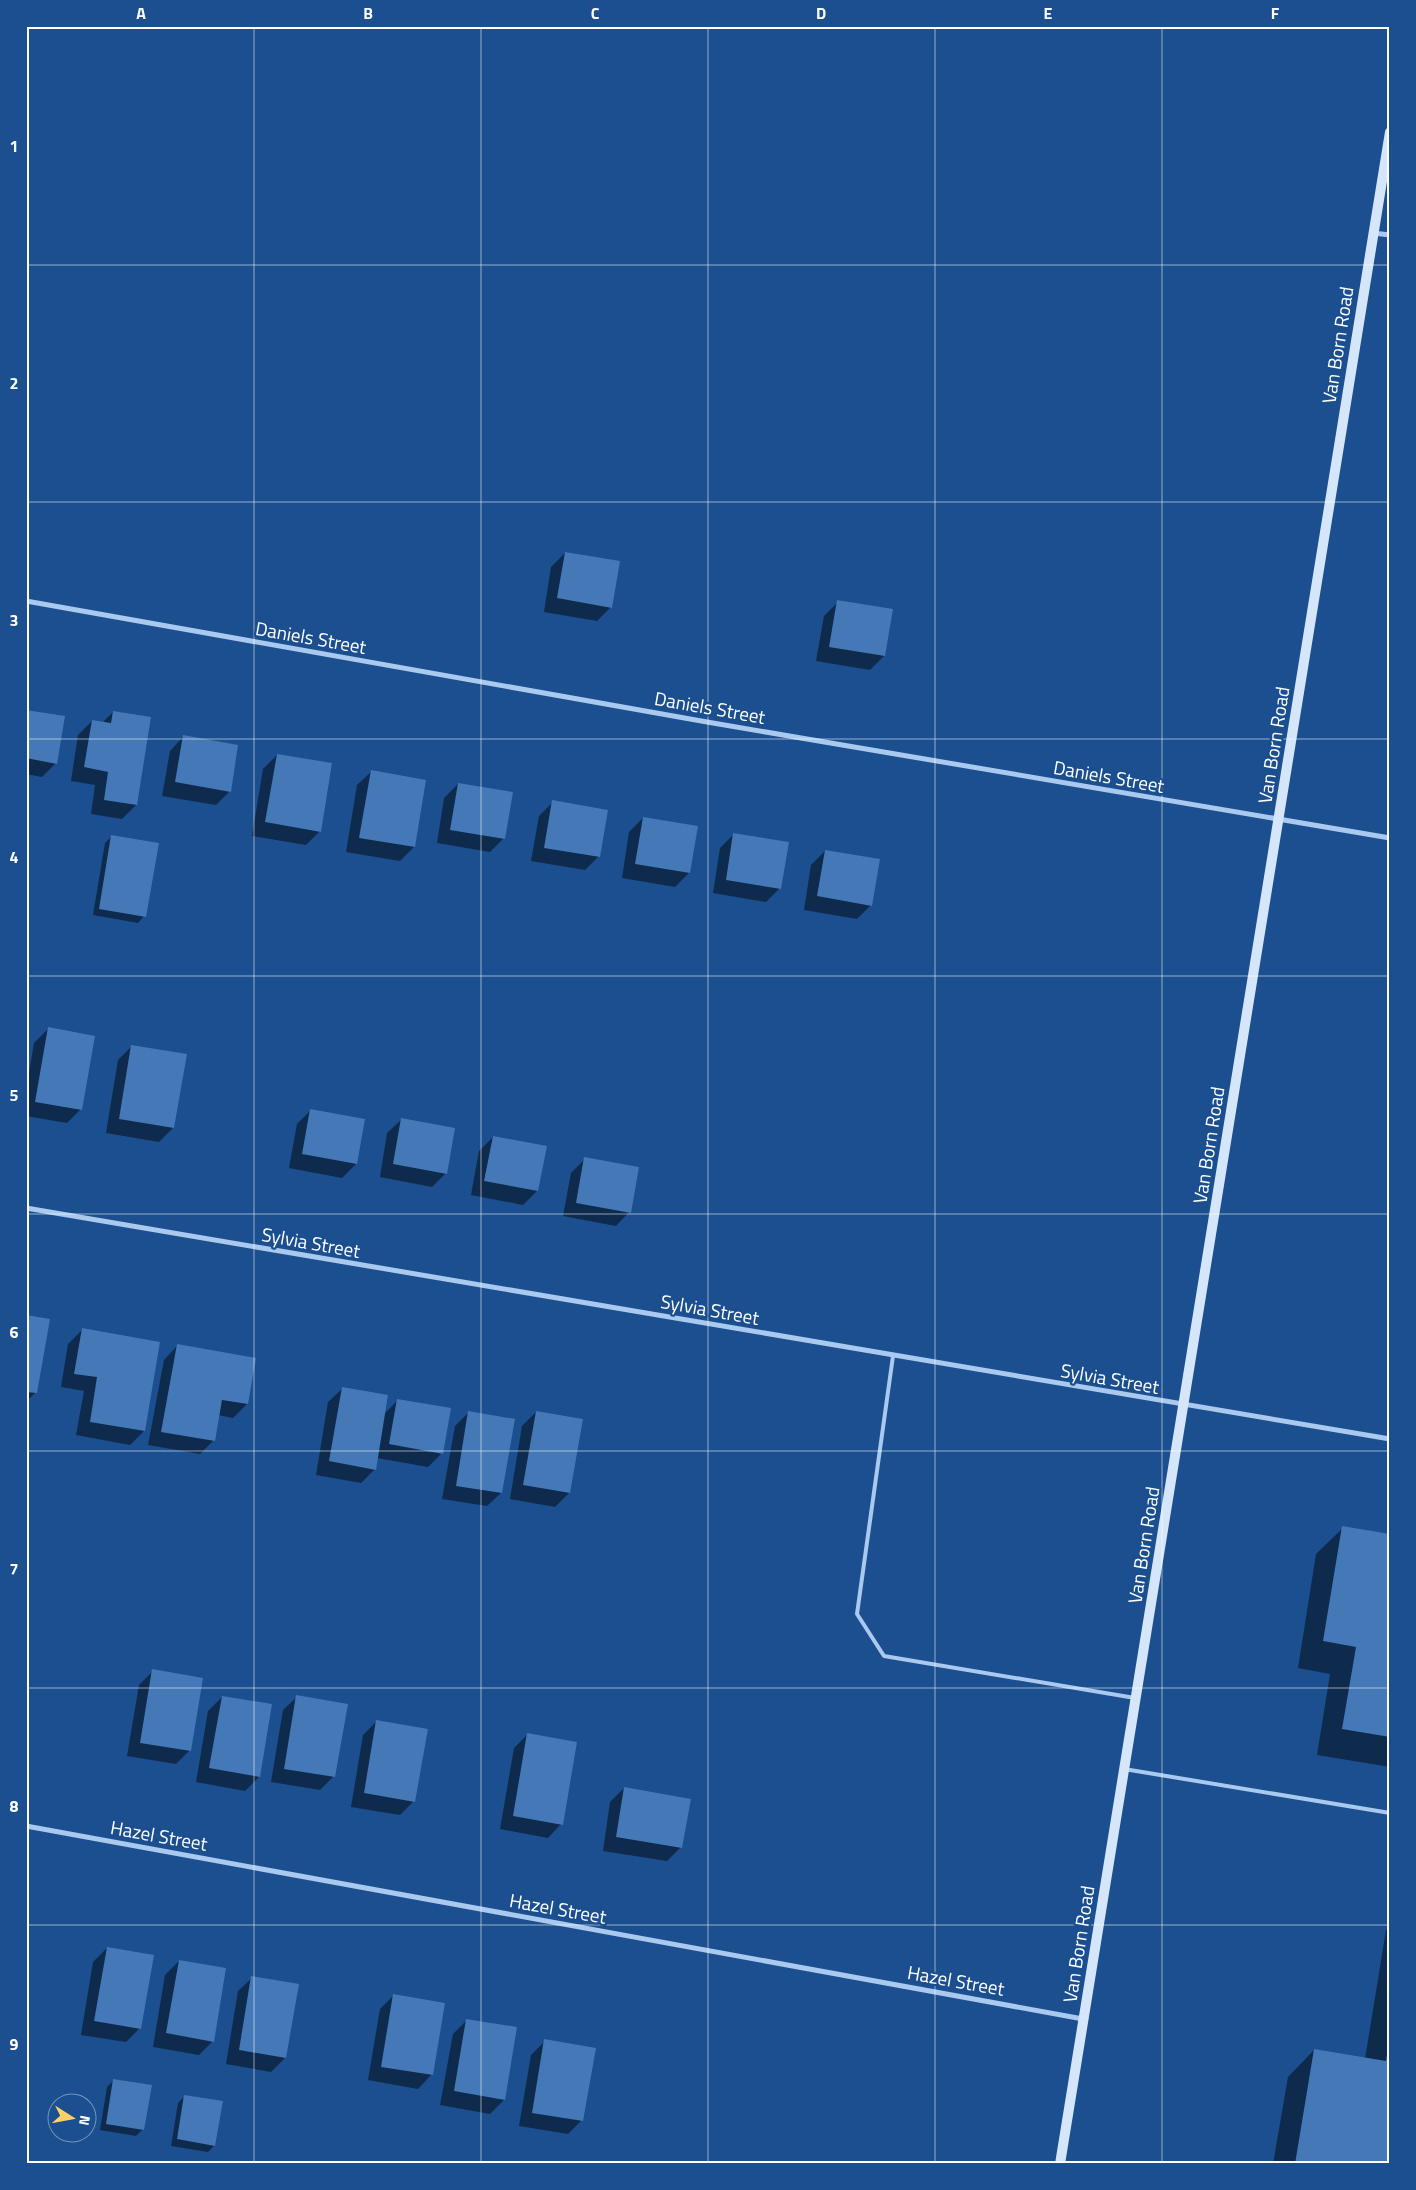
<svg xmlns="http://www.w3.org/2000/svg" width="1416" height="2190" font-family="'Titillium Web',sans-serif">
<rect width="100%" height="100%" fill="#1b4f8f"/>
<g fill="#0007">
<polygon points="565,553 611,607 597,621 544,612 551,567"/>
<polygon points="838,602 884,656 870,670 816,661 824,616"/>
<polygon points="26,711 56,763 42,777 26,774"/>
<polygon points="113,712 136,805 122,819 91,814 95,785 71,781 78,735 92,721 102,723"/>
<polygon points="183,737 230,791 216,805 162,796 170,751"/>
<polygon points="277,755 320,831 306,845 252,836 263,769"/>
<polygon points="371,772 425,781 414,847 400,861 346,852 357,785"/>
<polygon points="458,784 504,838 490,852 437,843 444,798"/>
<polygon points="553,802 599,856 585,870 531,861 539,816"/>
<polygon points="643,818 689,873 675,887 622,878 629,832"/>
<polygon points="734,834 780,888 766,902 713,893 720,848"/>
<polygon points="112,836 144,916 138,923 93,915 105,843"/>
<polygon points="825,851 871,905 857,919 804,910 811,865"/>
<polygon points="48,1029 81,1109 67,1123 26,1116 26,1091 34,1043"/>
<polygon points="132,1046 173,1128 159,1142 106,1133 118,1060"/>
<polygon points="311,1110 356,1164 342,1178 289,1168 297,1124"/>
<polygon points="401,1120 446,1173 432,1187 380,1177 387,1133"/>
<polygon points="493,1137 537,1191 523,1205 471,1195 479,1151"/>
<polygon points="585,1159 629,1212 616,1226 563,1216 571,1173"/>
<polygon points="26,1316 35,1393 26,1402"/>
<polygon points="82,1330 144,1431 130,1445 76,1435 84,1391 61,1387 68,1344"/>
<polygon points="177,1346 247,1404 233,1418 218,1415 214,1440 200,1454 148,1445 164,1360"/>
<polygon points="342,1389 384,1414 398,1400 442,1453 428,1467 377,1458 375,1469 361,1483 316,1475 328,1402"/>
<polygon points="536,1412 581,1420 569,1493 555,1507 510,1499 522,1426"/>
<polygon points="468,1413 501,1493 487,1506 442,1499 455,1426"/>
<polygon points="1343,1528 1390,1536 1390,1767 1317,1755 1330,1674 1298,1668 1316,1554"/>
<polygon points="153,1671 190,1750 176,1764 127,1756 139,1685"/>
<polygon points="222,1697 259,1777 245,1791 196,1782 208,1711"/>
<polygon points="297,1697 334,1776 320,1790 271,1782 283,1710"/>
<polygon points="377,1721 414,1801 400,1815 351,1807 363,1735"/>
<polygon points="528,1734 561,1824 548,1838 500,1829 514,1748"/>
<polygon points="624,1788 681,1847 667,1861 603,1851 610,1802"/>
<polygon points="1390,1926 1390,2164 1273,2164 1288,2077 1314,2050 1365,2059 1386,1930"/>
<polygon points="107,1948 140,2028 126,2042 81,2035 93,1962"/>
<polygon points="179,1961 213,2041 199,2055 153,2047 165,1975"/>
<polygon points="252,1978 285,2058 271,2072 226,2064 238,1991"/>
<polygon points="394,1995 443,2004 431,2075 418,2089 368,2080 380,2009"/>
<polygon points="467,2020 504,2100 490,2114 440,2105 453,2034"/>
<polygon points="545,2041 582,2120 568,2134 519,2126 531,2055"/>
<polygon points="114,2080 143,2129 136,2136 100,2130 107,2087"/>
<polygon points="185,2096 214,2146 208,2152 171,2146 178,2103"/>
</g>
<g fill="#4478b7">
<polygon points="565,552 620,561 612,608 557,598"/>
<polygon points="837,600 893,609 885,656 829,647"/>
<polygon points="26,710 65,716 57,764 26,758"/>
<polygon points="113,711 151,717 137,805 104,800 108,772 84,767 92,720 111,723"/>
<polygon points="183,735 238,745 231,792 175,782"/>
<polygon points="277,754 332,763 321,832 265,822"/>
<polygon points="371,770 426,780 415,847 359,838"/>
<polygon points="458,783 513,792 505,839 450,830"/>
<polygon points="552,800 608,810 600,857 544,848"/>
<polygon points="643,817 698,826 690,873 635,864"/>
<polygon points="733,833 789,842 781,889 726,880"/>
<polygon points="111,835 159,843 146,917 99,909"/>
<polygon points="825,850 880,859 872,906 817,896"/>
<polygon points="48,1027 95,1036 82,1110 35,1102"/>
<polygon points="131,1045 187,1054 174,1128 119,1119"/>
<polygon points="310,1109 365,1119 357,1164 302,1154"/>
<polygon points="401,1118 455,1128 447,1174 393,1164"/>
<polygon points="493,1136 547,1146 538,1191 484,1181"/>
<polygon points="584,1157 639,1167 631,1213 576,1203"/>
<polygon points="26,1315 50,1319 37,1393 26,1392"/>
<polygon points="82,1328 160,1342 145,1431 90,1422 97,1377 74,1374"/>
<polygon points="177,1344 256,1358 248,1404 222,1400 215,1441 161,1432"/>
<polygon points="342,1387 388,1395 376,1470 329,1461"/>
<polygon points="397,1399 451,1408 443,1454 389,1444"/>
<polygon points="468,1411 515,1419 502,1493 456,1486"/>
<polygon points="536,1411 583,1419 570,1493 523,1485"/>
<polygon points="1342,1526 1390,1534 1390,1737 1342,1729 1356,1647 1323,1641"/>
<polygon points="152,1669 203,1678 191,1751 140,1743"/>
<polygon points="296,1695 348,1704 335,1777 284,1769"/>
<polygon points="222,1696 272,1704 260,1777 209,1768"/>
<polygon points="376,1720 428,1729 415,1802 364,1793"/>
<polygon points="527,1733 577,1742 563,1825 513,1816"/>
<polygon points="624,1787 691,1799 682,1848 616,1837"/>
<polygon points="107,1947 154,1955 141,2029 94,2021"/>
<polygon points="179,1960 226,1968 214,2042 166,2033"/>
<polygon points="251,1976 299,1984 286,2058 239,2050"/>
<polygon points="393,1994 445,2003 433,2075 381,2067"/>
<polygon points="466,2019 517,2027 505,2100 454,2091"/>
<polygon points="544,2039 596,2048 583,2121 532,2113"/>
<polygon points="1389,2044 1390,2164 1295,2164 1314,2049 1386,2061"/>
<polygon points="113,2079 152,2085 144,2130 106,2124"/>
<polygon points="184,2095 223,2101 215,2146 177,2139"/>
</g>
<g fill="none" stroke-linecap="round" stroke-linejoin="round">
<g stroke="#a9c9ee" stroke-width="4">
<polyline points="893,1356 857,1614 884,1656 1135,1698"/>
<polyline points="1124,1769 1390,1813"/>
</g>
<g stroke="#a9c9ee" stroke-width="5">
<polyline points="1373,233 1390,235"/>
<polyline points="26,601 707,722 1390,838"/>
<polyline points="26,1208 1390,1439"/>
<polyline points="26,1826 1083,2019"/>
</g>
<polyline stroke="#d6e6fa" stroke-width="10" points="1060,2164 1390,132"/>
</g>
<path fill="none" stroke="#fff" stroke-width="1" stroke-opacity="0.55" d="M254,26V2164M481,26V2164M708,26V2164M935,26V2164M1162,26V2164M26,265H1390M26,502H1390M26,739H1390M26,976H1390M26,1214H1390M26,1451H1390M26,1688H1390M26,1925H1390"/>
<g text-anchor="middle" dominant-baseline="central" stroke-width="4.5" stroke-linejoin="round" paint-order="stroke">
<g font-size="19" fill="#fff" stroke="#1b4f8f">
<text transform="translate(1337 345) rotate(-81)">Van Born Road</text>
<text transform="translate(311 637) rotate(10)">Daniels Street</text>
<text transform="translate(710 707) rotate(10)">Daniels Street</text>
<text transform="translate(1273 745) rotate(-81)">Van Born Road</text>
<text transform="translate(1109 776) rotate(10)">Daniels Street</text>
<text transform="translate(1208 1145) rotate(-81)">Van Born Road</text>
<text transform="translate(311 1242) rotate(10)">Sylvia Street</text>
<text transform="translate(710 1309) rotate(10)">Sylvia Street</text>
<text transform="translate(1110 1378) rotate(10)">Sylvia Street</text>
<text transform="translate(1143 1545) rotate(-81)">Van Born Road</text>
<text transform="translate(159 1835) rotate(10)">Hazel Street</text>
<text transform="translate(558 1908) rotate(10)">Hazel Street</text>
<text transform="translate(1078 1944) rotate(-81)">Van Born Road</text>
<text transform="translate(956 1980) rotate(10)">Hazel Street</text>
</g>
</g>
<rect width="1416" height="2190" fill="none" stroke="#1b4f8f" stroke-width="55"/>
<g transform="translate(72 2118) rotate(101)"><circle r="24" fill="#1b4f8f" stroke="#7695bc"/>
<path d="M0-4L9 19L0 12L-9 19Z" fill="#ffd166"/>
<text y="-8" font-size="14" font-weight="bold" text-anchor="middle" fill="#ffffff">N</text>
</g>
<rect x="28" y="28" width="1360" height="2134" fill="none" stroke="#fff" stroke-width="2"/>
<g font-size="16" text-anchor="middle" font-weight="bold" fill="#fff">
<text x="141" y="19">A</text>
<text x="368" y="19">B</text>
<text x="595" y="19">C</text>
<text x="821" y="19">D</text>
<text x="1048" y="19">E</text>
<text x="1275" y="19">F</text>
<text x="14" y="152">1</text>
<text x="14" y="389">2</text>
<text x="14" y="626">3</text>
<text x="14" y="863">4</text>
<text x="14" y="1101">5</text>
<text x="14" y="1338">6</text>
<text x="14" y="1575">7</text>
<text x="14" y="1812">8</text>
<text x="14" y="2050">9</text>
</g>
</svg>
